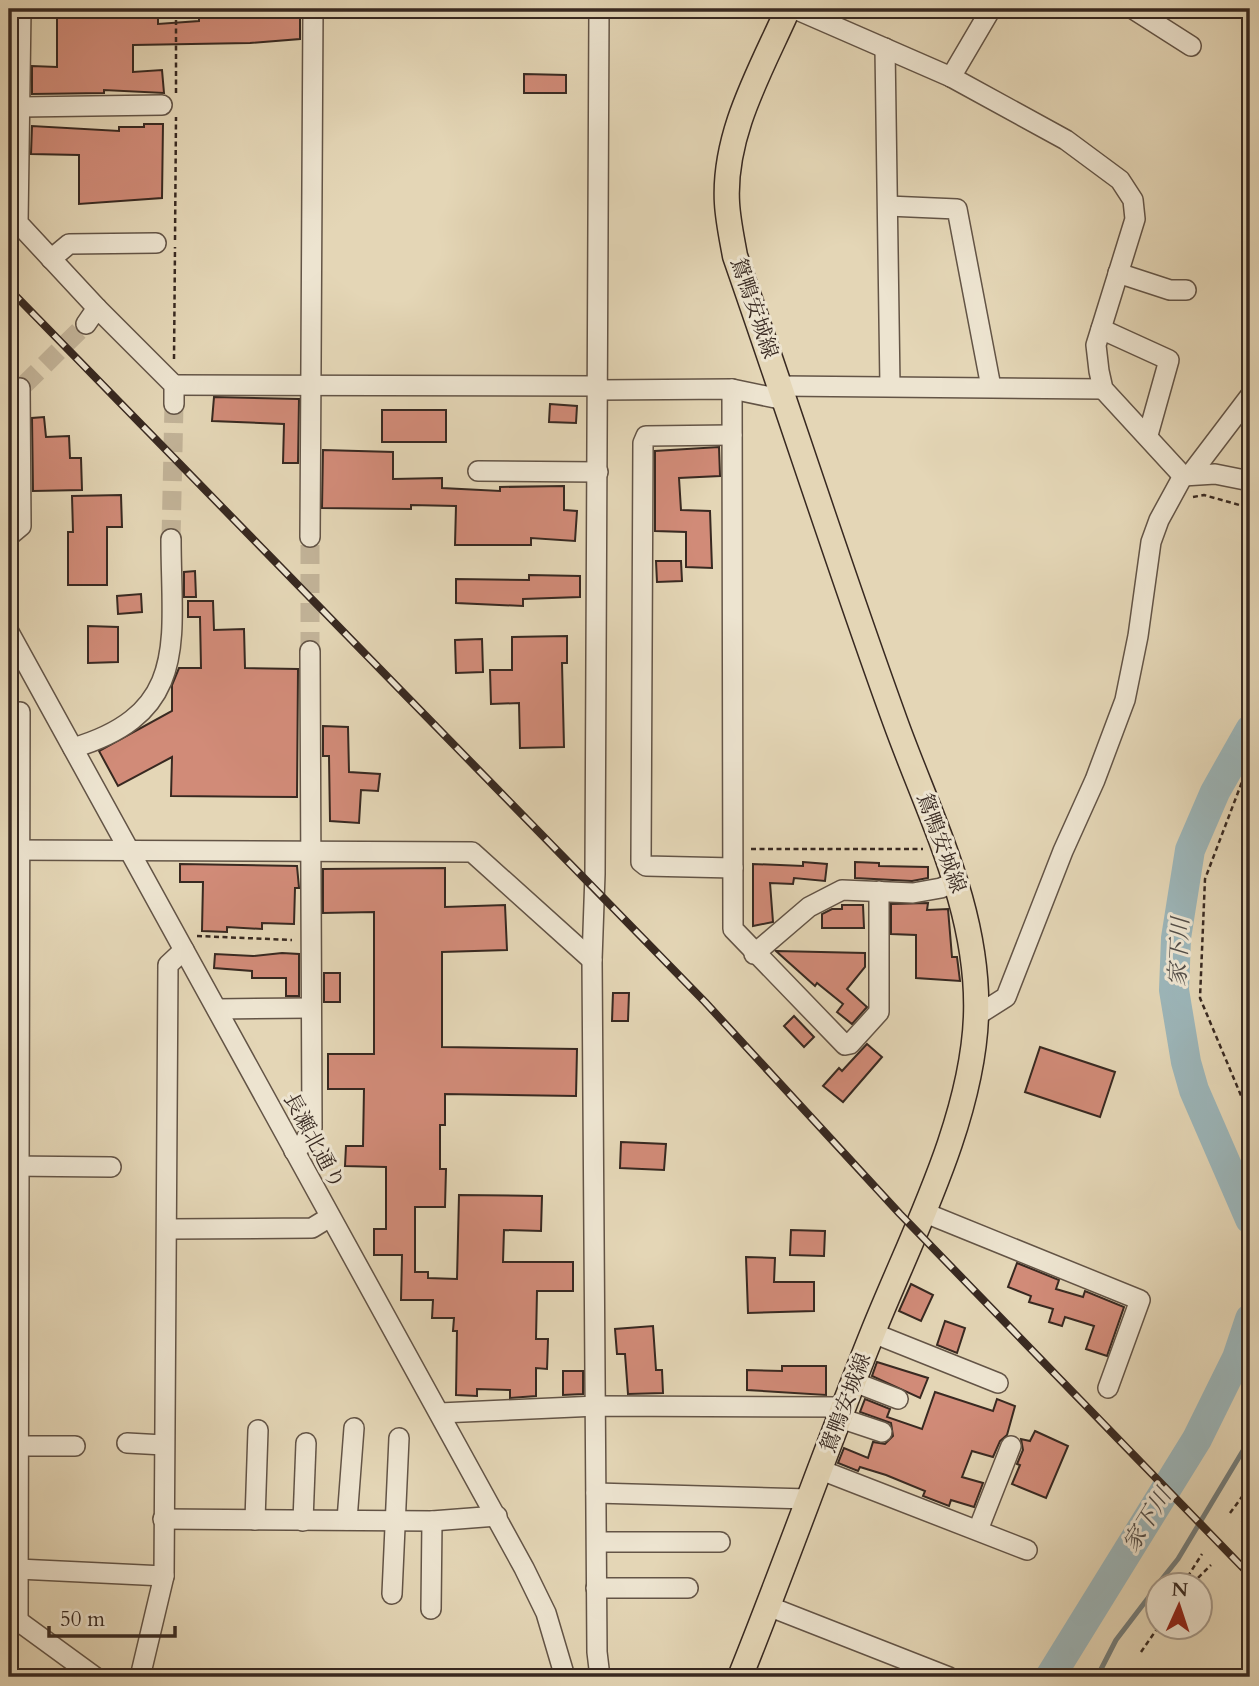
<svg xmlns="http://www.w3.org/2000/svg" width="1259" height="1686" font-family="Cardo,'Noto Serif JP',serif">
<rect width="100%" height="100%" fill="#e4d6b6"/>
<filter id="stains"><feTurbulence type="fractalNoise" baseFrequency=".00286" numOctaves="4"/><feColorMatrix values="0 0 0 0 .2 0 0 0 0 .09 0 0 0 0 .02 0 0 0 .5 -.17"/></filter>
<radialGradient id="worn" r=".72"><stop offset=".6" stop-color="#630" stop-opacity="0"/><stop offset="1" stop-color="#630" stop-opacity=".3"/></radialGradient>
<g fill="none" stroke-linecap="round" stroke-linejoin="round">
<g stroke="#747e7d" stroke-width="5">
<polyline points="1158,1584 1178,1559 1250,1439"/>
<polyline points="1097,1677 1116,1640 1158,1585"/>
</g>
<g stroke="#9cb6ba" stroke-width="30">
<polyline points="1250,730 1215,792 1190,850 1176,938 1174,990 1186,1062 1194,1090 1250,1219"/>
<polyline points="1050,1677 1197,1439 1237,1358 1250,1319"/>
</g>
</g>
<g fill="#d18b78" stroke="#382921" stroke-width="2">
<polygon points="57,9 158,9 158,24 199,21 199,16 214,14 214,18 267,12 268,18 300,17 300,39 250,43 133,45 133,72 162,70 164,93 104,90 104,93 32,94 32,66 57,67"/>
<polygon points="524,74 566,75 566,93 524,93"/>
<polygon points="144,124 163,124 162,198 79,204 79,155 31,154 32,126 119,131 119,127 144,127"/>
<polygon points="214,397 299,399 298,463 283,463 284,424 212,421"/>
<polygon points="550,404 577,406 576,423 549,422"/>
<rect x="382" y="410" width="64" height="32"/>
<polygon points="44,417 46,437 69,436 70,458 81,458 82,490 33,491 32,418"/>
<polygon points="719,447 720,476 679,478 681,510 710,511 712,568 686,567 686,532 655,531 655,451"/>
<polygon points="323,450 393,452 393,479 442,478 442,488 500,491 500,487 564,486 564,510 577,511 575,541 531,538 531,545 455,545 456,506 411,505 411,509 322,508"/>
<polygon points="121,495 122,527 107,527 107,585 68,585 68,532 73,532 72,496"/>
<polygon points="656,561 681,561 682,581 657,582"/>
<polygon points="195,571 196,597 184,597 184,572"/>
<polygon points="529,575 580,576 580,597 523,599 523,606 456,603 456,579 529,580"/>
<polygon points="141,594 142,612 118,614 117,596"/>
<polygon points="188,601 213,601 214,630 244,629 245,668 298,669 297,797 171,796 172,757 118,786 99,751 172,711 172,685 179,668 201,668 200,617 188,617"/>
<polygon points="88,626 118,627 118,662 88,663"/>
<polygon points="567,636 567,663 562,663 564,747 520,748 519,703 491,704 490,670 512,670 512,637"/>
<polygon points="482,639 483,672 456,673 455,640"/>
<polygon points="323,726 348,727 349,772 380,774 378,791 361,790 359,823 330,821 329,756 323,756"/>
<polygon points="803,862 827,864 825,881 794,878 793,884 770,883 773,922 753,926 753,864 803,866"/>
<polygon points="855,862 879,863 879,866 928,867 928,878 912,881 855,878"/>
<polygon points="180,864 297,866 299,888 295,888 294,924 262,923 262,929 227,927 227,932 202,931 203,882 180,882"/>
<polygon points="445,868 445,907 505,905 507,950 442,952 442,1047 577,1049 576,1096 445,1094 445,1125 440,1125 440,1169 446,1169 445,1207 415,1207 415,1272 428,1272 428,1278 457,1279 459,1195 542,1196 541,1231 504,1230 503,1262 573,1262 573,1291 537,1291 536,1339 548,1339 547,1369 536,1368 536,1396 510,1398 510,1390 477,1389 477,1396 456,1395 457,1331 453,1331 454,1318 432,1318 433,1300 401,1300 402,1255 374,1255 374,1229 386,1229 386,1167 345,1166 346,1146 363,1146 364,1089 328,1089 328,1054 374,1054 374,912 323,913 323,869"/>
<polygon points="928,903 927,910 948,909 952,957 957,957 960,981 916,978 916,935 891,934 891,904"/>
<polygon points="842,905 863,905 864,928 822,928 822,914 832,909 842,909"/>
<polygon points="776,951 865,953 865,967 847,989 867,1007 852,1024 837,1012 843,1004 817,983 815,986"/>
<polygon points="282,953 299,954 299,996 286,996 286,978 252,978 252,971 214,968 215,954 253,956"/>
<rect x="324" y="973" width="16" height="29"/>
<polygon points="613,993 629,993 628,1021 612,1021"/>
<polygon points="794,1016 814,1037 804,1047 784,1026"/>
<polygon points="867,1044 882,1057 843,1102 823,1086 839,1068 842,1071"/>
<polygon points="1040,1047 1115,1072 1100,1117 1025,1092"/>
<polygon points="621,1142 666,1144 664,1170 620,1168"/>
<polygon points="791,1230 825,1231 824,1256 790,1255"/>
<polygon points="746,1257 775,1258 774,1282 814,1282 814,1311 748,1313"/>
<polygon points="1017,1263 1059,1280 1056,1289 1083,1297 1085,1291 1124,1307 1107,1356 1086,1349 1094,1326 1065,1317 1062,1326 1049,1322 1053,1309 1029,1302 1031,1296 1008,1287"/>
<polygon points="911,1284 933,1295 921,1321 899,1311"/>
<polygon points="945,1321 965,1328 957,1353 937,1345"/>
<polygon points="653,1326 656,1370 662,1370 663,1393 628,1394 625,1354 617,1354 615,1329"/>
<polygon points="877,1362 928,1378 920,1398 872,1376"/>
<polygon points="782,1366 826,1366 826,1395 747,1390 747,1370 782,1371"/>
<polygon points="563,1371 583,1371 583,1394 563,1395"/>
<polygon points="935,1392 993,1411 997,1399 1015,1406 1007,1435 1000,1441 993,1457 972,1451 962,1477 983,1483 974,1507 951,1500 949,1506 923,1496 925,1491 886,1475 860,1467 858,1471 838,1463 844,1448 868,1458 873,1442 885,1444 893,1436 891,1423 860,1412 865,1399 890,1409 887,1417 922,1429"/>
<polygon points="1035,1431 1068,1446 1046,1498 1012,1484 1020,1465 1017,1464 1023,1450 1021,1439 1030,1441"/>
</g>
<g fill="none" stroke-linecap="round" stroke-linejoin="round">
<g stroke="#c2b398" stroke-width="19" stroke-dasharray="19 10" stroke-linecap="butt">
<polyline points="24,385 86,324"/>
<polyline points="171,539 174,404"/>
<polyline points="310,651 310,537"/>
</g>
<g stroke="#635446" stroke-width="22">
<g id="minor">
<polyline points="21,9 18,223 97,308"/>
<polyline points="599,9 595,874 592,960 597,1652 600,1677"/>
<polyline points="795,9 951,77 1066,140 1120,180 1133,200 1135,219 1096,345 1099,371 1103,389 1183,476"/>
<polyline points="1133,9 1191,46"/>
<polyline points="885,48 890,386"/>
<polyline points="951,77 991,9"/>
<polyline points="21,107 162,105"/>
<polyline points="888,206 957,209 991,387"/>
<polyline points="51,259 69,244 156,243"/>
<polyline points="1118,273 1170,290 1186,290"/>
<polyline points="86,324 97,308 174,385 174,404"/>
<polyline points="1101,329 1169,360 1148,435"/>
<polyline points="174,385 599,386"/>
<polyline points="780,386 1103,389"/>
<polyline points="732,389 733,929 845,1045 850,1044 879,1012 879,891"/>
<polyline points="599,390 732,389 785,400"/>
<polyline points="732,435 646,436 643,443 641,862 646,866 733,868"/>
<polyline points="478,471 598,472"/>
<polyline points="1190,475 1250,396"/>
<polyline points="1183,476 1215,474 1250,481"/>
<polyline points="9,536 21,526 20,388"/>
<polyline points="310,537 313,9"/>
<polyline points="9,632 524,1568 546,1613 565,1677"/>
<path d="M73,748C191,713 171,639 171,539"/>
<polyline points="9,850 472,852 592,960"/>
<polyline points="754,954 809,907 842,890 913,893 941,888 956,881"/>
<polyline points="217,1009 311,1008"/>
<polyline points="976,1016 1006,997 1063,851 1095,780 1125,700 1138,636 1151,542 1159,520 1183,476"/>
<polyline points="294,1151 304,1143 312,1128 310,651"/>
<polyline points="9,1166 111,1167"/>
<polyline points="923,1212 1140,1300 1108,1388"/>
<polyline points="168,1229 312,1228 330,1217"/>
<polyline points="873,1333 998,1383"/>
<polyline points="854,1382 898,1399"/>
<polyline points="440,1413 597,1406 844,1407"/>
<polyline points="840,1418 882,1432"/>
<polyline points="127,1443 164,1445"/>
<polyline points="19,1446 75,1446"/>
<polyline points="821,1470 1027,1550"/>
<polyline points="596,1493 809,1499"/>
<polyline points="163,1519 432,1521 497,1516"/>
<polyline points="255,1520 258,1430"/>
<polyline points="347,1520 354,1428"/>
<polyline points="303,1521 306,1443"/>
<polyline points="978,1530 1011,1446"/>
<polyline points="597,1542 720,1542"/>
<polyline points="18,1569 164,1576"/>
<polyline points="596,1588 688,1588"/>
<polyline points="392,1594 399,1438"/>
<polyline points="768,1606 949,1677"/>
<polyline points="431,1609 432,1521"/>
<polyline points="10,1615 95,1677"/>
<polyline points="18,1621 20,712"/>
<polyline points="140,1677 164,1576 168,965 184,950"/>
</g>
</g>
<g stroke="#382921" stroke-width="27">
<path id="major" d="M740,1677C786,1563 827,1446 873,1332C912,1235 972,1122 976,1017C980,911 930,818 895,721C839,567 789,411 735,256C732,239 728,221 727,203C723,134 761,70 788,9"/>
</g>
<g stroke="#382921" stroke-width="2.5" stroke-dasharray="5 3.5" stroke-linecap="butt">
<polyline points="176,93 176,9"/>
<polyline points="175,240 176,117"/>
<polyline points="174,359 175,247"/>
<polyline points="1193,497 1204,495 1250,508"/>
<polyline points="1250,768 1245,774 1205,879 1200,998 1250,1117"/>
<polyline points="751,849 923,849"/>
<polyline points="197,936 292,940"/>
<polyline points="1230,1513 1250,1486"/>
<polyline points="1242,1522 1250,1502"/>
<polyline points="1183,1584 1202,1554"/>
<polyline points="1192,1584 1211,1565"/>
<polyline points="1141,1652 1159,1626"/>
</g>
<use href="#minor" stroke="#ede4d0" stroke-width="19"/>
<use href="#major" stroke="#e4d6b6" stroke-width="24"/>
<g stroke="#382921" stroke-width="8">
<polyline id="rail" points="9,289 705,1002 900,1214 1250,1575"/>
</g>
<use href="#rail" stroke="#ede4d0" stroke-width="5" stroke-dasharray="16" stroke-linecap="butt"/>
</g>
<g text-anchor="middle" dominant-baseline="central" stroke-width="6" stroke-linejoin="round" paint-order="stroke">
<g font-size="21" fill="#382921" stroke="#ede4d0">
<text transform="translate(754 308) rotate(71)">鴛鴨安城線</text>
<text transform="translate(941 843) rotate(70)">鴛鴨安城線</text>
<text transform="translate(314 1141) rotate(62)">長瀬北通り</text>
<text transform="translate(846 1403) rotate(-69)">鴛鴨安城線</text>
</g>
<g font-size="23" font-style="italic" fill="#514c47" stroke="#ede4d0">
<text transform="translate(1179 952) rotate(-87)">家下川</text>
<text transform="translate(1147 1520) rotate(-58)">家下川</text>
</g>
</g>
<rect width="1259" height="1686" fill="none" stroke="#e4d6b6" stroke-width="35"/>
<rect x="10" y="10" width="1238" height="1665" fill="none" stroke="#382921" stroke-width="3.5"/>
<rect x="18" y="18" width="1224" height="1651" fill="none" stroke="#382921" stroke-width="2"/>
<g transform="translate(1179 1606) rotate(3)"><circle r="33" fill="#ede4d0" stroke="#a5998a" stroke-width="2"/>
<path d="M0-5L12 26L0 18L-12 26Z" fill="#8f2418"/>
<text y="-10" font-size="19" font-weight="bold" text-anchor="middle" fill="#382921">N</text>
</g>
<path d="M49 1626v10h126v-10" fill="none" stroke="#382921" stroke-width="3.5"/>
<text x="60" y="1626" font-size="21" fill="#382921" stroke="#ede4d0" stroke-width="5" paint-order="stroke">50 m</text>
<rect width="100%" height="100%" filter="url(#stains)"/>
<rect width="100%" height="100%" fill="url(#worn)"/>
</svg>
